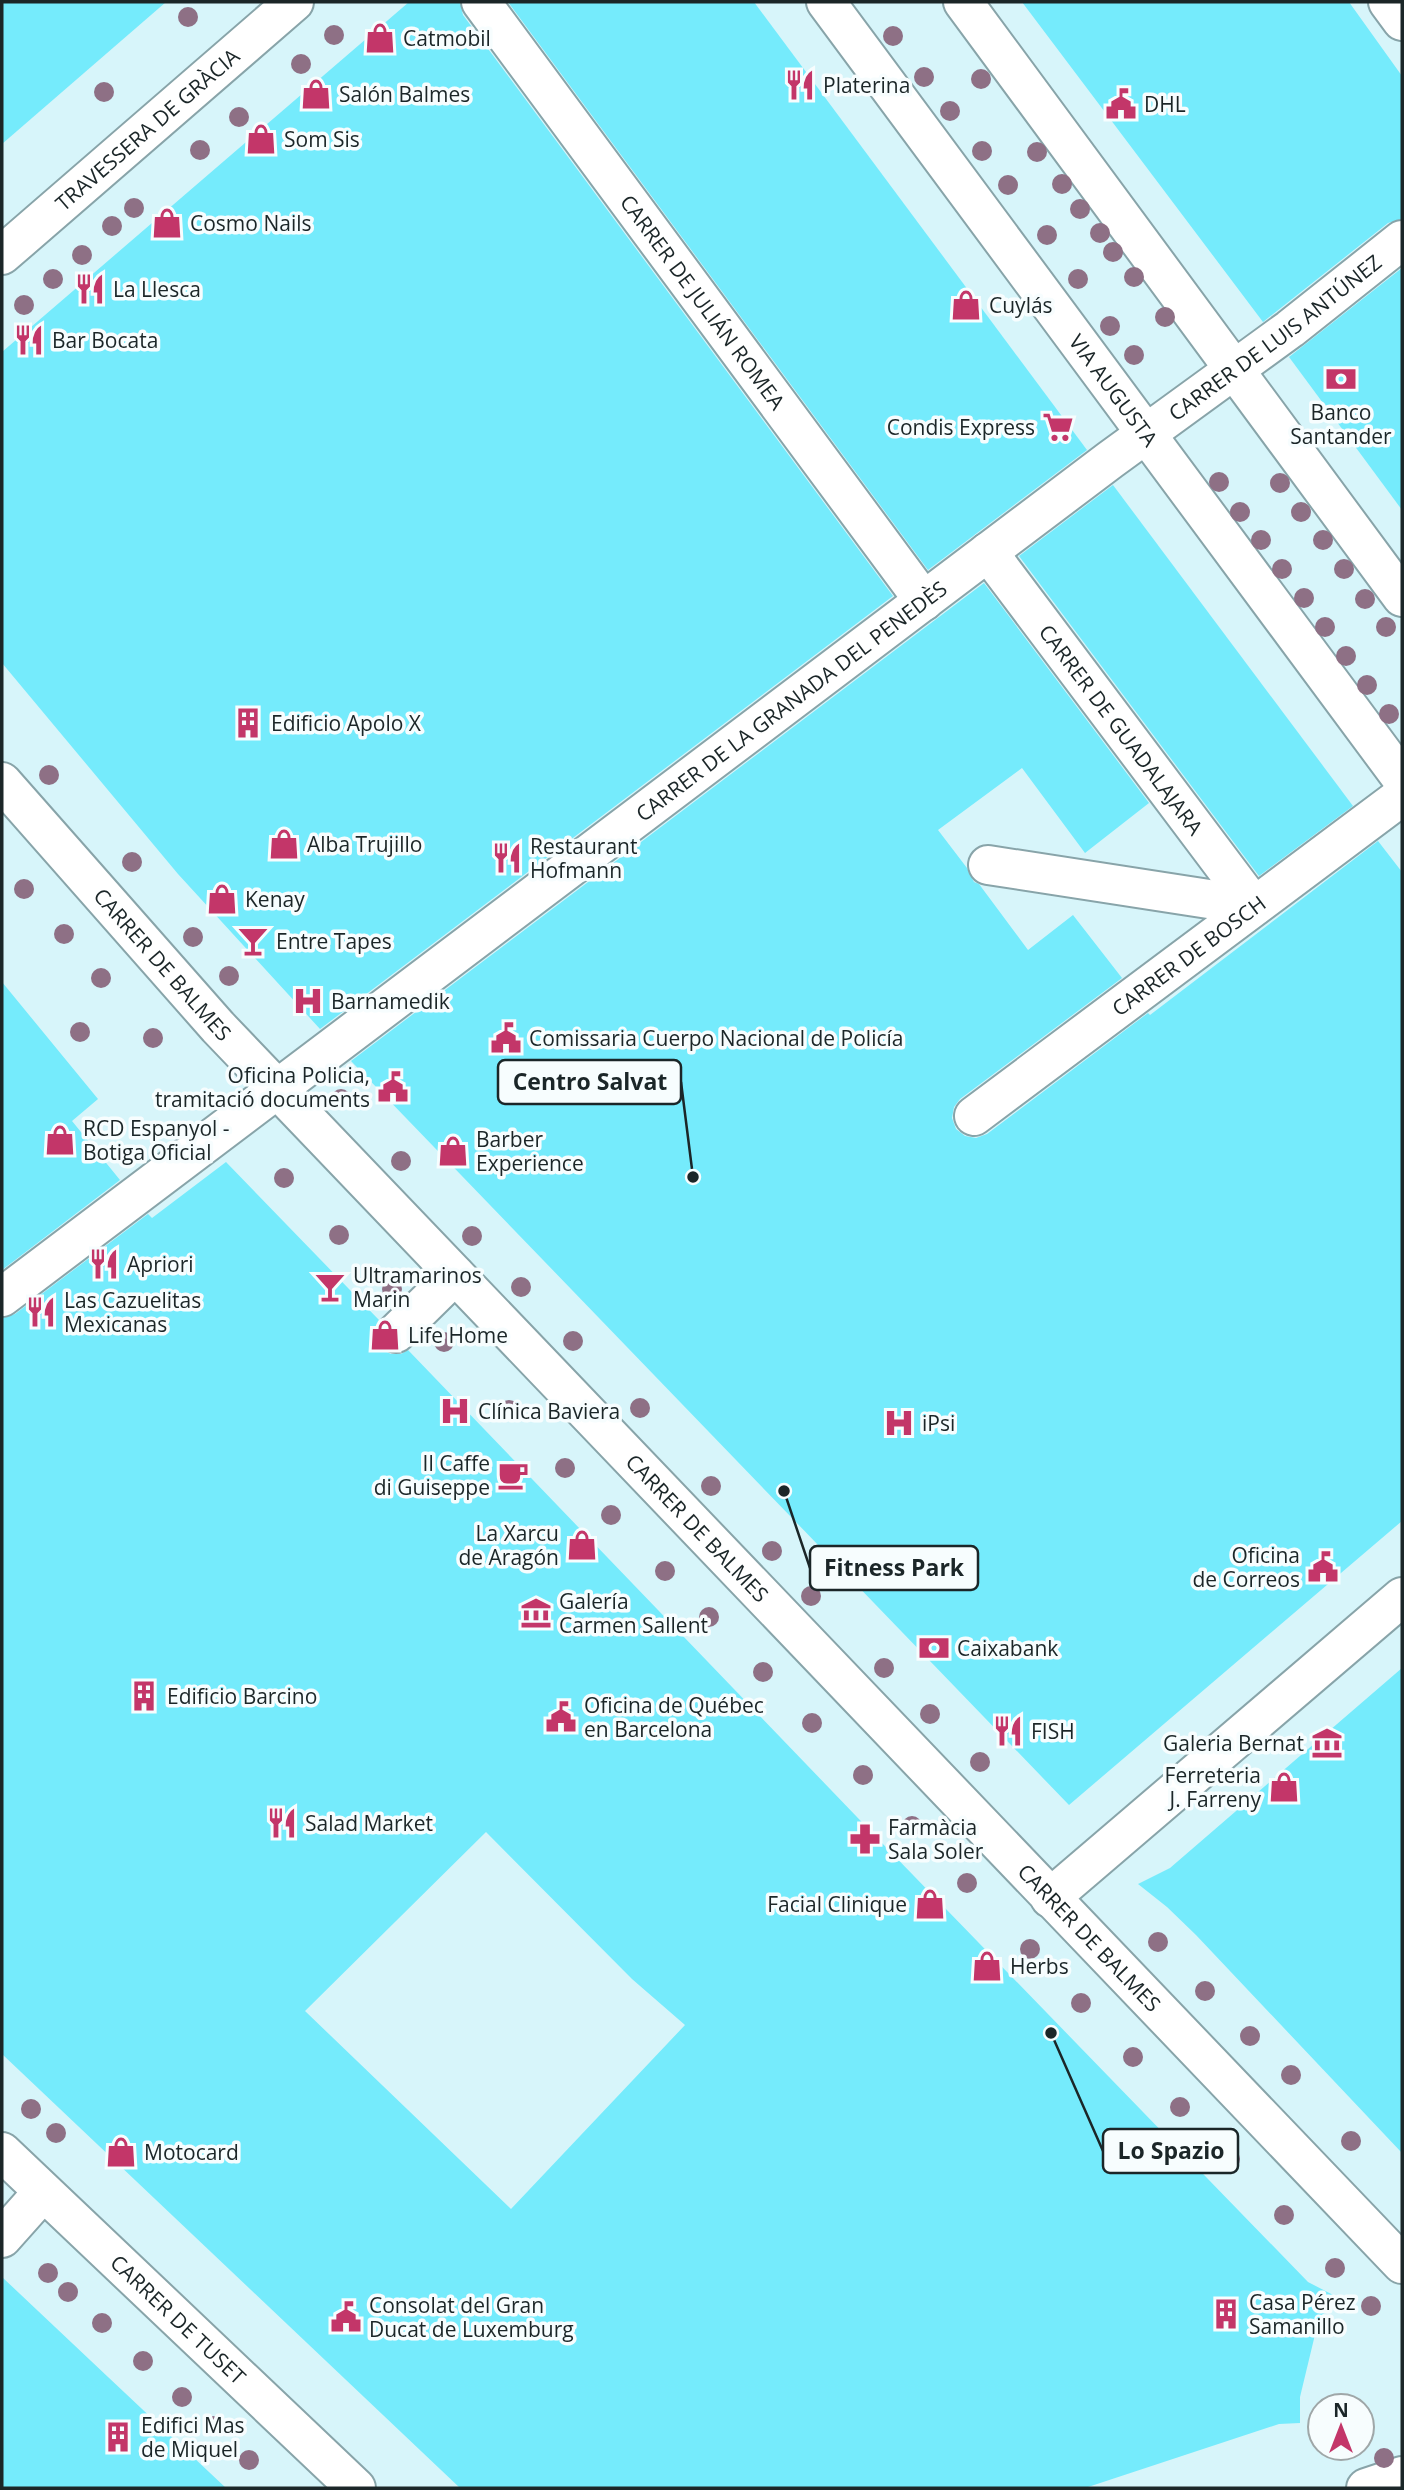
<svg xmlns="http://www.w3.org/2000/svg" width="1404" height="2490" font-family="'Open Sans',sans-serif">
<rect width="100%" height="100%" fill="#d7f5fa"/>
<g fill="#75ebfc" fill-rule="evenodd">
<polygon points="2,2 166,2 2,144"/>
<polygon points="409,2 460,2 463,15 893,596 320,1029 178,874 2,663 2,352"/>
<polygon points="508,2 754,2 1087,450 928,570"/>
<polygon points="1022,2 1349,2 1402,76 1402,219 1388,223 1263,322"/>
<polygon points="1402,268 1402,510 1289,357"/>
<polygon points="1113,485 1353,806 1259,876 1019,556"/>
<polygon points="984,583 1149,803 1085,853 1022,768 938,830 967,868 974,882 979,884 1028,950 1073,915 1122,978 960,1099 954,1107 952,1118 956,1129 965,1136 976,1138 987,1134 1148,1013 1150,1015 1378,841 1402,872 1402,1521 1069,1805 351,1061"/>
<polygon points="2,982 98,1099 72,1121 120,1180 2,1270"/>
<path d="M226,1162L379,1320L375,1328V1338L381,1349L391,1354H401L408,1350L881,1842L1308,2282L1339,2298L1319,2318L1300,2397V2423L1279,2424L1085,2488H460L2,2054V1318L15,1314L148,1214L152,1218ZM486,1832L632,1979L685,2025L511,2209L305,2011Z"/>
<polygon points="1402,1668 1402,2153 1196,1935 1167,1907 1138,1884 1170,1868"/>
<polygon points="2,2277 108,2377 226,2488 2,2488"/>
</g>
<g fill="none" stroke-linecap="round" stroke-linejoin="round">
<g stroke="#88a4a9" stroke-width="42">
<g id="minor">
<path id="s1" d="M481,2L924,601"/>
<polyline points="1388,2 1402,21"/>
<path id="s2" d="M2,255L294,2"/>
<path id="s3" d="M988,552L1254,906"/>
<polyline points="988,865 1254,906"/>
<path id="s4" d="M974,1116L1402,796"/>
<path id="s5" d="M2,1297L1110,460L1290,329L1402,240"/>
<polyline points="396,1333 455,1275"/>
<polyline points="1050,1898 1402,1597"/>
<path id="s6" d="M2,2152L356,2488"/>
<polyline points="2,2238 43,2192"/>
<polyline points="1366,2488 1402,2476"/>
</g>
</g>
<g stroke="#88a4a9" stroke-width="42">
<g id="major">
<path id="s7" d="M826,2L1402,779"/>
<polyline points="963,2 1402,597"/>
<path id="s8" d="M2,782L218,1027L1402,2264"/>
</g>
</g>
<use href="#minor" stroke="#fff" stroke-width="38"/>
<use href="#major" stroke="#fff" stroke-width="38"/>
</g>
<g fill="#8e7085">
<circle cx="188" cy="17" r="10"/>
<circle cx="334" cy="35" r="10"/>
<circle cx="893" cy="36" r="10"/>
<circle cx="301" cy="64" r="10"/>
<circle cx="924" cy="77" r="10"/>
<circle cx="981" cy="79" r="10"/>
<circle cx="104" cy="92" r="10"/>
<circle cx="950" cy="111" r="10"/>
<circle cx="239" cy="117" r="10"/>
<circle cx="200" cy="150" r="10"/>
<circle cx="982" cy="151" r="10"/>
<circle cx="1037" cy="152" r="10"/>
<circle cx="1062" cy="184" r="10"/>
<circle cx="1008" cy="185" r="10"/>
<circle cx="134" cy="208" r="10"/>
<circle cx="1080" cy="209" r="10"/>
<circle cx="112" cy="226" r="10"/>
<circle cx="1100" cy="233" r="10"/>
<circle cx="1047" cy="235" r="10"/>
<circle cx="1113" cy="252" r="10"/>
<circle cx="82" cy="255" r="10"/>
<circle cx="1134" cy="277" r="10"/>
<circle cx="53" cy="279" r="10"/>
<circle cx="1078" cy="279" r="10"/>
<circle cx="24" cy="305" r="10"/>
<circle cx="1165" cy="317" r="10"/>
<circle cx="1110" cy="326" r="10"/>
<circle cx="1134" cy="355" r="10"/>
<circle cx="1219" cy="482" r="10"/>
<circle cx="1280" cy="483" r="10"/>
<circle cx="1240" cy="512" r="10"/>
<circle cx="1301" cy="512" r="10"/>
<circle cx="1261" cy="540" r="10"/>
<circle cx="1323" cy="540" r="10"/>
<circle cx="1282" cy="569" r="10"/>
<circle cx="1344" cy="569" r="10"/>
<circle cx="1304" cy="598" r="10"/>
<circle cx="1365" cy="599" r="10"/>
<circle cx="1325" cy="627" r="10"/>
<circle cx="1386" cy="627" r="10"/>
<circle cx="1346" cy="656" r="10"/>
<circle cx="1367" cy="685" r="10"/>
<circle cx="1389" cy="714" r="10"/>
<circle cx="49" cy="775" r="10"/>
<circle cx="132" cy="862" r="10"/>
<circle cx="24" cy="889" r="10"/>
<circle cx="64" cy="934" r="10"/>
<circle cx="193" cy="937" r="10"/>
<circle cx="229" cy="976" r="10"/>
<circle cx="101" cy="978" r="10"/>
<circle cx="80" cy="1032" r="10"/>
<circle cx="153" cy="1038" r="10"/>
<circle cx="341" cy="1099" r="10"/>
<circle cx="401" cy="1161" r="10"/>
<circle cx="284" cy="1178" r="10"/>
<circle cx="339" cy="1235" r="10"/>
<circle cx="472" cy="1236" r="10"/>
<circle cx="521" cy="1287" r="10"/>
<circle cx="392" cy="1289" r="10"/>
<circle cx="573" cy="1341" r="10"/>
<circle cx="444" cy="1342" r="10"/>
<circle cx="640" cy="1408" r="10"/>
<circle cx="509" cy="1410" r="10"/>
<circle cx="565" cy="1468" r="10"/>
<circle cx="711" cy="1486" r="10"/>
<circle cx="611" cy="1515" r="10"/>
<circle cx="772" cy="1551" r="10"/>
<circle cx="665" cy="1571" r="10"/>
<circle cx="811" cy="1596" r="10"/>
<circle cx="709" cy="1617" r="10"/>
<circle cx="884" cy="1668" r="10"/>
<circle cx="763" cy="1672" r="10"/>
<circle cx="930" cy="1714" r="10"/>
<circle cx="812" cy="1723" r="10"/>
<circle cx="980" cy="1762" r="10"/>
<circle cx="863" cy="1775" r="10"/>
<circle cx="912" cy="1826" r="10"/>
<circle cx="967" cy="1883" r="10"/>
<circle cx="1158" cy="1942" r="10"/>
<circle cx="1030" cy="1949" r="10"/>
<circle cx="1205" cy="1991" r="10"/>
<circle cx="1081" cy="2003" r="10"/>
<circle cx="1250" cy="2036" r="10"/>
<circle cx="1133" cy="2057" r="10"/>
<circle cx="1291" cy="2075" r="10"/>
<circle cx="1180" cy="2107" r="10"/>
<circle cx="31" cy="2109" r="10"/>
<circle cx="56" cy="2133" r="10"/>
<circle cx="1351" cy="2141" r="10"/>
<circle cx="1230" cy="2159" r="10"/>
<circle cx="1284" cy="2215" r="10"/>
<circle cx="1335" cy="2268" r="10"/>
<circle cx="48" cy="2273" r="10"/>
<circle cx="68" cy="2292" r="10"/>
<circle cx="1371" cy="2306" r="10"/>
<circle cx="102" cy="2323" r="10"/>
<circle cx="143" cy="2361" r="10"/>
<circle cx="182" cy="2397" r="10"/>
<circle cx="213" cy="2426" r="10"/>
<circle cx="1384" cy="2458" r="10"/>
<circle cx="249" cy="2460" r="10"/>
</g>
<defs>
<g id="shop-bare" transform="scale(2.415)"><path d="M-5-2.5h2.3a2.7 3.5 0 0 1 5.4 0H5L5.5 6h-11ZM-1.5-2.5h3a1.5 2.3 0 0 0-3 0Z" fill="#c33669" stroke="#f7fdfe" stroke-width="2.5" paint-order="stroke"/></g>
<g id="restaurant-bare" transform="scale(2.415)"><path d="M-5-6h1v4h1v-4h1v4h1v-4h1v5L-1.5 .5V6h-2V.5L-5-1ZM5-6V6H3V1.5H1.5Q1.5-4 5-6Z" fill="#c33669" stroke="#f7fdfe" stroke-width="2.5" paint-order="stroke"/></g>
<g id="civic-bare" transform="scale(2.415)"><path d="M-.6-6.5H3V-4.5H.6V-3L4-1V1h2V6H-6V1h2V-1L-.6-3ZM-1.2 2.5V6h2.4V2.5Z" fill="#c33669" stroke="#f7fdfe" stroke-width="2.5" paint-order="stroke"/></g>
<g id="bank-bare" transform="scale(2.415)"><path d="M-6-4H6V4H-6ZM0-2.3a2.3 2.3 0 1 0 0 4.6a2.3 2.3 0 1 0 0-4.6Z" fill="#c33669" stroke="#f7fdfe" stroke-width="2.5" paint-order="stroke"/></g>
<g id="supermarket-bare" transform="scale(2.415)"><path d="M-6-5.5h2.5l.6 2H6L4.5 2H-2.5L-4.4-4H-6ZM-1.5 3.2a1.3 1.3 0 1 0 .1 0ZM3 3.2a1.3 1.3 0 1 0 .1 0Z" fill="#c33669" stroke="#f7fdfe" stroke-width="2.5" paint-order="stroke"/></g>
<g id="building-bare" transform="scale(2.415)"><path d="M-4-6H4V6H1V3H-1V6H-4ZM-2.5-4.3h1.7v1.8h-1.7ZM.8-4.3h1.7v1.8H.8ZM-2.5-1h1.7V.8h-1.7ZM.8-1h1.7V.8H.8Z" fill="#c33669" stroke="#f7fdfe" stroke-width="2.5" paint-order="stroke"/></g>
<g id="bar-bare" transform="scale(2.415)"><path d="M-6-5H6L.8 .8V4.5H3.5V6h-7V4.5H-.8V.8Z" fill="#c33669" stroke="#f7fdfe" stroke-width="2.5" paint-order="stroke"/></g>
<g id="hospital-bare" transform="scale(2.415)"><path d="M-5-5h3v3.5h4V-5h3V5h-3V1.5h-4V5h-3Z" fill="#c33669" stroke="#f7fdfe" stroke-width="2.5" paint-order="stroke"/></g>
<g id="cafe-bare" transform="scale(2.415)"><path d="M-5.5-4.5H6V0H3Q3 3.5 0 3.5H-2.5Q-5.5 3.5-5.5 0ZM3-3.2v2h1.7v-2ZM-6 4.5H4V6H-6Z" fill="#c33669" stroke="#f7fdfe" stroke-width="2.5" paint-order="stroke"/></g>
<g id="museum-bare" transform="scale(2.415)"><path d="M0-6L6-3V-2H-6V-3ZM-5-1h2V3h-2ZM-1-1h2V3h-2ZM3-1h2V3H3ZM-6 4H6V6H-6Z" fill="#c33669" stroke="#f7fdfe" stroke-width="2.5" paint-order="stroke"/></g>
<g id="pharmacy-bare" transform="scale(2.415)"><path d="M-2-6h4v4h4v4h-4v4h-4v-4h-4v-4h4Z" fill="#c33669" stroke="#f7fdfe" stroke-width="2.5" paint-order="stroke"/></g>
</defs>
<g fill-rule="evenodd">
<use href="#shop-bare" x="380" y="38"/>
<use href="#restaurant-bare" x="800" y="85"/>
<use href="#shop-bare" x="316" y="94"/>
<use href="#civic-bare" x="1121" y="104"/>
<use href="#shop-bare" x="261" y="139"/>
<use href="#shop-bare" x="167" y="223"/>
<use href="#restaurant-bare" x="90" y="289"/>
<use href="#shop-bare" x="966" y="305"/>
<use href="#restaurant-bare" x="29" y="340"/>
<use href="#bank-bare" x="1341" y="379"/>
<use href="#supermarket-bare" x="1058" y="427"/>
<use href="#building-bare" x="248" y="723"/>
<use href="#shop-bare" x="284" y="844"/>
<use href="#restaurant-bare" x="507" y="858"/>
<use href="#shop-bare" x="222" y="899"/>
<use href="#bar-bare" x="253" y="941"/>
<use href="#hospital-bare" x="308" y="1001"/>
<use href="#civic-bare" x="506" y="1038"/>
<use href="#civic-bare" x="393" y="1087"/>
<use href="#shop-bare" x="60" y="1140"/>
<use href="#shop-bare" x="453" y="1151"/>
<use href="#restaurant-bare" x="104" y="1264"/>
<use href="#bar-bare" x="330" y="1287"/>
<use href="#restaurant-bare" x="41" y="1312"/>
<use href="#shop-bare" x="385" y="1335"/>
<use href="#hospital-bare" x="455" y="1411"/>
<use href="#hospital-bare" x="899" y="1423"/>
<use href="#cafe-bare" x="513" y="1475"/>
<use href="#shop-bare" x="582" y="1545"/>
<use href="#civic-bare" x="1323" y="1567"/>
<use href="#museum-bare" x="536" y="1613"/>
<use href="#bank-bare" x="934" y="1648"/>
<use href="#building-bare" x="144" y="1696"/>
<use href="#civic-bare" x="561" y="1717"/>
<use href="#restaurant-bare" x="1008" y="1731"/>
<use href="#museum-bare" x="1327" y="1743"/>
<use href="#shop-bare" x="1284" y="1787"/>
<use href="#restaurant-bare" x="282" y="1823"/>
<use href="#pharmacy-bare" x="865" y="1839"/>
<use href="#shop-bare" x="930" y="1904"/>
<use href="#shop-bare" x="987" y="1966"/>
<use href="#shop-bare" x="121" y="2152"/>
<use href="#building-bare" x="1226" y="2314"/>
<use href="#civic-bare" x="346" y="2317"/>
<use href="#building-bare" x="118" y="2437"/>
</g>
<g text-anchor="middle" dominant-baseline="central" stroke-width="7" stroke-linejoin="round" paint-order="stroke">
<g font-size="21" fill="#1b2628" stroke="#f7fdfe" text-anchor="start">
<text x="403" y="38">Catmobil</text>
<text x="823" y="85">Platerina</text>
<text x="339" y="94">Salón Balmes</text>
<text x="1144" y="104">DHL</text>
<text x="284" y="139">Som Sis</text>
<text x="190" y="223">Cosmo Nails</text>
<text x="113" y="289">La Llesca</text>
<text x="989" y="305">Cuylás</text>
<text x="52" y="340">Bar Bocata</text>
<text x="1341" y="412" text-anchor="middle">Banco<tspan x="1341" dy="24">Santander</tspan></text>
<text x="1035" y="427" text-anchor="end">Condis Express</text>
<text x="271" y="723">Edificio Apolo X</text>
<text x="307" y="844">Alba Trujillo</text>
<text x="530" y="846">Restaurant<tspan x="530" dy="24">Hofmann</tspan></text>
<text x="245" y="899">Kenay</text>
<text x="276" y="941">Entre Tapes</text>
<text x="331" y="1001">Barnamedik</text>
<text x="529" y="1038">Comissaria Cuerpo Nacional de Policía</text>
<text x="370" y="1075" text-anchor="end">Oficina Policia,<tspan x="370" dy="24">tramitació documents</tspan></text>
<text x="83" y="1128">RCD Espanyol -<tspan x="83" dy="24">Botiga Oficial</tspan></text>
<text x="476" y="1139">Barber<tspan x="476" dy="24">Experience</tspan></text>
<text x="127" y="1264">Apriori</text>
<text x="353" y="1275">Ultramarinos<tspan x="353" dy="24">Marin</tspan></text>
<text x="64" y="1300">Las Cazuelitas<tspan x="64" dy="24">Mexicanas</tspan></text>
<text x="408" y="1335">Life Home</text>
<text x="478" y="1411">Clínica Baviera</text>
<text x="922" y="1423">iPsi</text>
<text x="490" y="1463" text-anchor="end">Il Caffe<tspan x="490" dy="24">di Guiseppe</tspan></text>
<text x="559" y="1533" text-anchor="end">La Xarcu<tspan x="559" dy="24">de Aragón</tspan></text>
<text x="1300" y="1555" text-anchor="end">Oficina<tspan x="1300" dy="24">de Correos</tspan></text>
<text x="559" y="1601">Galería<tspan x="559" dy="24">Carmen Sallent</tspan></text>
<text x="957" y="1648">Caixabank</text>
<text x="167" y="1696">Edificio Barcino</text>
<text x="584" y="1705">Oficina de Québec<tspan x="584" dy="24">en Barcelona</tspan></text>
<text x="1031" y="1731">FISH</text>
<text x="1304" y="1743" text-anchor="end">Galeria Bernat</text>
<text x="1261" y="1775" text-anchor="end">Ferreteria<tspan x="1261" dy="24">J. Farreny</tspan></text>
<text x="305" y="1823">Salad Market</text>
<text x="888" y="1827">Farmàcia<tspan x="888" dy="24">Sala Soler</tspan></text>
<text x="907" y="1904" text-anchor="end">Facial Clinique</text>
<text x="1010" y="1966">Herbs</text>
<text x="144" y="2152">Motocard</text>
<text x="1249" y="2302">Casa Pérez<tspan x="1249" dy="24">Samanillo</tspan></text>
<text x="369" y="2305">Consolat del Gran<tspan x="369" dy="24">Ducat de Luxemburg</tspan></text>
<text x="141" y="2425">Edifici Mas<tspan x="141" dy="24">de Miquel</tspan></text>
</g>
<g font-size="21" fill="#1b2628" stroke="#f7fdfe">
<text stroke="none"><textPath href="#s2" startOffset="192">TRAVESSERA DE GRÀCIA</textPath></text>
<text stroke="none"><textPath href="#s1" startOffset="373">CARRER DE JULIÁN ROMEA</textPath></text>
<text stroke="none"><textPath href="#s5" startOffset="1594">CARRER DE LUIS ANTÚNEZ</textPath></text>
<text stroke="none"><textPath href="#s7" startOffset="483">VIA AUGUSTA</textPath></text>
<text stroke="none"><textPath href="#s5" startOffset="989">CARRER DE LA GRANADA DEL PENEDÈS</textPath></text>
<text stroke="none"><textPath href="#s3" startOffset="222">CARRER DE GUADALAJARA</textPath></text>
<text stroke="none"><textPath href="#s4" startOffset="268">CARRER DE BOSCH</textPath></text>
<text stroke="none"><textPath href="#s8" startOffset="243">CARRER DE BALMES</textPath></text>
<text stroke="none"><textPath href="#s8" startOffset="1020">CARRER DE BALMES</textPath></text>
<text stroke="none"><textPath href="#s8" startOffset="1587">CARRER DE BALMES</textPath></text>
<text stroke="none"><textPath href="#s6" startOffset="243">CARRER DE TUSET</textPath></text>
</g>
</g>
<path fill="none" stroke="#1b2628" stroke-width="2.5" d="M693 1177L681 1082M784 1491L810 1568M1051 2033L1103 2151"/>
<g fill="#1b2628" stroke="#f7fdfe" stroke-width="2.5">
<circle cx="693" cy="1177" r="7"/>
<circle cx="784" cy="1491" r="7"/>
<circle cx="1051" cy="2033" r="7"/>
</g>
<g fill="#f7fdfe" stroke="#1b2628" stroke-width="2.5">
<rect x="498" y="1060" width="183" height="44" rx="7"/>
<rect x="810" y="1546" width="168" height="44" rx="7"/>
<rect x="1103" y="2129" width="135" height="44" rx="7"/>
</g>
<g font-size="23" text-anchor="middle" font-weight="bold" fill="#1b2628">
<text x="590" y="1090">Centro Salvat</text>
<text x="894" y="1576">Fitness Park</text>
<text x="1171" y="2159">Lo Spazio</text>
</g>
<rect width="1404" height="2490" fill="none" stroke="#1b2628" stroke-width="7"/>
<g transform="translate(1341 2427)"><circle r="33" fill="#f7fdfe" stroke="#9fa7a8" stroke-width="2"/>
<path d="M0-5L12 26L0 18L-12 26Z" fill="#c33669"/>
<text y="-10" font-size="19" font-weight="bold" text-anchor="middle" fill="#1b2628">N</text>
</g>
</svg>
